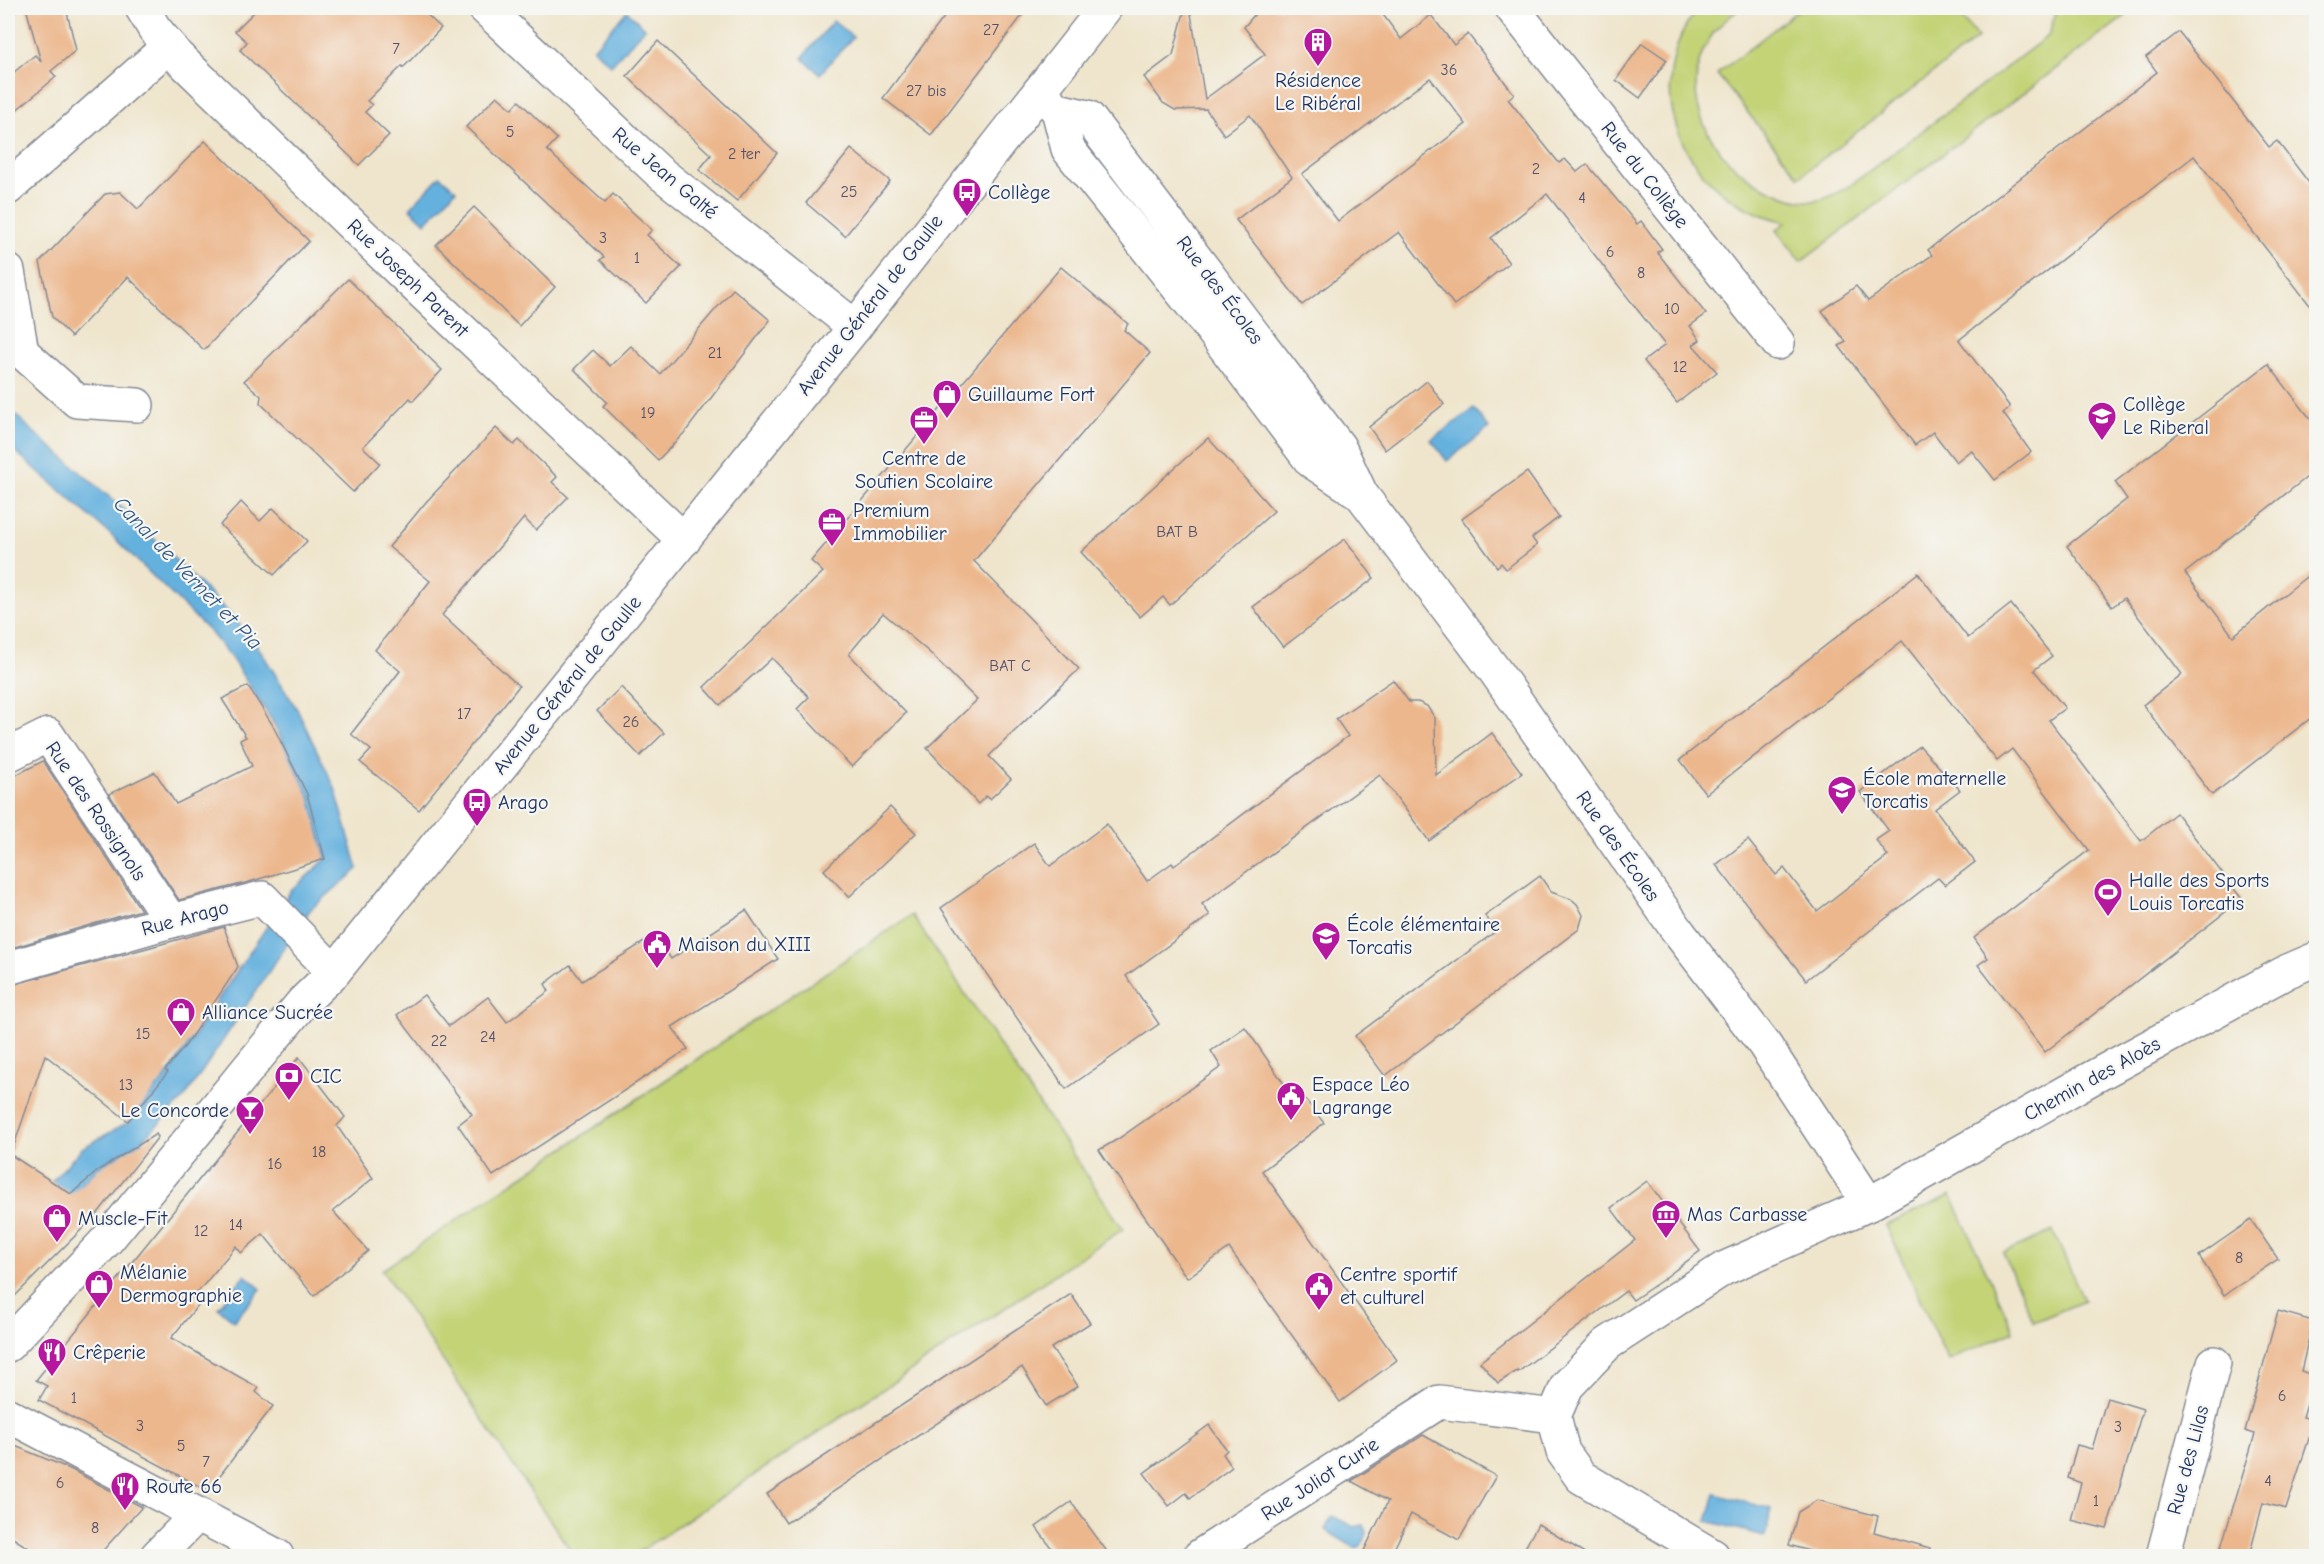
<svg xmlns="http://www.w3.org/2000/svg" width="2324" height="1564" font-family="'Comic Neue',sans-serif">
<rect width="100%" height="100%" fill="#f6f6f2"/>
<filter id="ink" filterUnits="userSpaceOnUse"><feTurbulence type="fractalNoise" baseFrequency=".0167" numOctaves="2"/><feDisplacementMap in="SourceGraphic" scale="12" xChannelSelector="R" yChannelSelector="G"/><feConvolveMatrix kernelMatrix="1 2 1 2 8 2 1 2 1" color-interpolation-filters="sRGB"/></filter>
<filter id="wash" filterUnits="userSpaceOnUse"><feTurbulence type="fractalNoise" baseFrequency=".008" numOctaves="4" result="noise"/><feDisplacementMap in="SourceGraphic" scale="24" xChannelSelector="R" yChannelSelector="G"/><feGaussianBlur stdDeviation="1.35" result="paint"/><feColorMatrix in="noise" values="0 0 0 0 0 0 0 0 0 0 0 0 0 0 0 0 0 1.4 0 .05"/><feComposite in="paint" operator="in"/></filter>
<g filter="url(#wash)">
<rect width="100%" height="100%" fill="#efe5cc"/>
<g fill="#c3d376" stroke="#6f816a" stroke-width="1.5">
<path d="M1700,8H1741C1729,17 1717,26 1709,40C1675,95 1712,163 1766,188C1779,194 1799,203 1814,201C1826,200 1838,192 1848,187L2049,35L2057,8H2136L1801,262L1777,230L1786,222C1771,218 1756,214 1743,206C1695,181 1665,127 1671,73C1674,49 1683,25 1700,8Z"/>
<polygon points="1801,8 1954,8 1978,38 1799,177 1717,74"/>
<polygon points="912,915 1123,1229 633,1556 574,1556 382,1270"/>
<polygon points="1951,1195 2014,1331 1948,1361 1886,1225"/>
<polygon points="2053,1231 2084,1301 2034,1322 2003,1253"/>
</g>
<g fill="#65b1de" stroke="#40709e" stroke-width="1.5">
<polygon points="627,11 645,28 611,65 593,49"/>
<polygon points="833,21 853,37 820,74 802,58"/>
<polygon points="440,176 456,190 425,223 410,208"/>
<polygon points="8,407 29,428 128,513 231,615 255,642 297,709 335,788 358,869 310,910 185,1097 142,1141 98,1168 8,1264 8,1230 82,1148 129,1122 169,1073 290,892 326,859 310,798 273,722 232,659 211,633 109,533 8,445"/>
<polygon points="1474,409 1489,428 1447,461 1431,440"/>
<polygon points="245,1275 261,1289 234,1321 218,1308"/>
<polygon points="1715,1494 1772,1509 1765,1536 1707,1521"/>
<polygon points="1332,1516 1354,1527 1364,1525 1366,1533 1361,1546 1355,1548 1325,1530"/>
</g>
<g id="blocks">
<g fill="#ecb78d" fill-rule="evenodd">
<polygon points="26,8 66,8 76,50 51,71 56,77 8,117 8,77 35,55 41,62"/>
<polygon points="258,8 420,8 441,28 403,68 402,66 367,101 372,105 365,112 389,135 359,165 240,50 247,42 235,31"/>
<polygon points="951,8 1028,8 931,135 883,98"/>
<path d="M1185,8H1190L1205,99L1265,54L1244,27L1260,8H1378L1401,39L1431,15L1454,45L1468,34L1514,94L1508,99L1559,163L1565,159L1577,172L1587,164L1637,224L1641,221L1662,249L1657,252L1706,314L1690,326L1700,340L1693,345L1717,372L1677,403L1644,361L1665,345L1547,194L1491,238L1509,263L1454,305L1399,232L1302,305L1236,220L1292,177L1250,115L1224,135L1206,109L1175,110L1163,103L1144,77L1173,55ZM1430,78L1466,124L1338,221L1302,174Z"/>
<polygon points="2179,32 2269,147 2277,141 2316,192 2316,313 2194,156 1959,340 2010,407 2003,413 2031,452 1995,480 1971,450 1956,462 1933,432 1915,445 1839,346 1846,342 1822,311 1856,286 1868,301 1932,255 1928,250 2157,72 2146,57"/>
<polygon points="658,41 777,153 737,201 699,170 711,155 627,76"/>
<polygon points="1642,43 1667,60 1640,98 1616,80"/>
<polygon points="497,96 512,109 519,101 557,139 547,150 605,203 613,194 652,230 647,235 681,267 646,303 600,260 604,257 466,127"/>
<polygon points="205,141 309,241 204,350 128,277 71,337 52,317 40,262 105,194 120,192 138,209"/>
<polygon points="851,149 890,181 845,236 806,203"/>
<polygon points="474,207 555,287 519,326 436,245"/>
<polygon points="1061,267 1128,324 1124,330 1150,353 974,561 1079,669 989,756 1011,779 990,799 986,796 978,804 927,748 977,700 930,653 883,613 849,654 906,713 852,767 797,709 809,697 772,658 720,705 704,687 823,572 811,561"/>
<polygon points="348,279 442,370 413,401 410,398 363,447 380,463 353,492 260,403 261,396 244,381"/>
<polygon points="733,289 770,320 686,431 658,460 603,406 607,402 574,369 593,350 610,366 631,346 660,374"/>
<polygon points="2268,364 2316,426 2316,470 2185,573 2233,636 2316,569 2316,714 2212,795 2143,705 2182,674 2124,598 2112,607 2067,546 2127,499 2115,482"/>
<polygon points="1427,381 1444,404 1385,450 1369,427"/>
<polygon points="496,428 514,445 519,440 557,477 552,482 568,497 536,530 524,518 442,615 519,686 419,810 360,762 371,750 351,734 400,671 375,650 430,581 389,547 426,502"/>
<polygon points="1208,438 1274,511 1170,605 1163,597 1140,617 1081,552"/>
<polygon points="1527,472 1559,517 1532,538 1537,545 1506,569 1501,563 1497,567 1462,519"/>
<polygon points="241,502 260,521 273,508 307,541 274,575 220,525"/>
<polygon points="1345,539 1374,578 1283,647 1253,607"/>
<polygon points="1918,573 1968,638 2011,604 2052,656 2034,670 2065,708 2049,720 2141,841 2176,813 2242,899 2045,1052 1978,965 1988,958 1974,938 2089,850 2012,749 1997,761 1902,641 1706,794 1680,760"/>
<polygon points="1393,680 1409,702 1418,702 1427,706 1435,718 1436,775 1492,733 1522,773 1429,841 1380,775 1202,904 1210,915 1126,976 1159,1024 1066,1089 941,908 1034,843 1050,866 1107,824 1147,881 1172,863 1174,866 1348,736 1336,719"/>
<polygon points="248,686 272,724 307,794 325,859 249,882 179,900 109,794 155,772 176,804 252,766 240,740 246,737 222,699"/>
<polygon points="621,687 664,733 640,756 597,711"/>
<polygon points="1920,746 1960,790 1935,809 1975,862 1945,885 1938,878 1806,980 1716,865 1748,840 1776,875 1784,868 1817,911 1888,856 1876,840 1889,831 1860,792"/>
<polygon points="43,761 141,910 8,949 8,779"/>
<polygon points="890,807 916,833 849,897 824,870"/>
<polygon points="1540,876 1551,892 1571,899 1577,904 1583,915 1579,929 1385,1076 1355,1036 1496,931 1485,916"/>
<polygon points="746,910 778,959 672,1027 688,1049 493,1176 458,1125 472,1114 397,1015 424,995 449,1026 488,997 507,1022 549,991 545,984 570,965 582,981 655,935 671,959"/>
<polygon points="224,927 238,967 185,1046 165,1070 168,1072 128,1121 45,1055 12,1151 8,1150 8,986"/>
<polygon points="1245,1027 1291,1094 1297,1089 1324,1123 1262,1171 1397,1360 1340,1402 1229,1248 1187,1278 1099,1150 1118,1139 1221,1067 1211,1051"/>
<polygon points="299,1057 345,1117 337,1126 373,1178 333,1211 368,1251 314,1296 263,1234 241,1253 236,1246 193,1298 199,1304 171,1338 259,1388 256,1392 273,1406 208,1491 39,1400 47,1386 36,1380"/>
<polygon points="156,1134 158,1137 98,1213 8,1303 8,1153 71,1194 100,1169"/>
<polygon points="1647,1181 1700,1251 1661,1281 1633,1300 1626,1291 1518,1372 1517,1371 1498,1383 1480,1362 1635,1240 1611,1208"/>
<polygon points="2251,1220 2278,1259 2224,1295 2199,1256"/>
<polygon points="1071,1294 1090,1323 1051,1348 1078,1386 1046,1406 1022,1367 786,1523 767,1494"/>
<polygon points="2278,1311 2313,1321 2301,1371 2315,1376 2303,1417 2315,1420 2286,1509 2263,1503 2249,1557 2218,1557 2255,1434 2245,1431"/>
<polygon points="2107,1398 2143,1409 2107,1529 2071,1520 2081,1483 2068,1478 2077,1445 2092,1449"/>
<polygon points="1209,1425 1227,1450 1223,1454 1232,1467 1190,1498 1186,1493 1169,1506 1144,1473"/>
<polygon points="1423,1435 1496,1476 1459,1540 1411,1514 1390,1557 1361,1557 1388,1501 1351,1481"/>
<polygon points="8,1443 70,1469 142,1507 97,1557 43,1557 8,1535"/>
<polygon points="1817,1500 1878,1516 1874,1532 1930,1548 1929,1557 1830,1557 1789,1545 1798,1512"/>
<polygon points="1071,1502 1111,1557 1058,1557 1036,1527"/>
<polygon points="1538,1524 1591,1557 1520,1557"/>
</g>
</g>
</g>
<g filter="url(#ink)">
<use href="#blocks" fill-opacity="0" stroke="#858a95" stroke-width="1.5"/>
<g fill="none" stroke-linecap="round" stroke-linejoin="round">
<g stroke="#858a95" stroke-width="36">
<g id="minor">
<polyline points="142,8 154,28 177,56 408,279 684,540"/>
<polyline points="485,8 658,171 855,327"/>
<polyline points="1512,8 1778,343"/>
<polyline points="1039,92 1058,110 1088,117 1339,447 1361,494 1495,671 1680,934 1764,1044 1869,1204"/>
<polyline points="1058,110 1068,149 1212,330 1311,461 1361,494"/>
<polyline points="8,188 169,46"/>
<polyline points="8,271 22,352 77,401 137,405"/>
<polyline points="8,755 48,735 171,921"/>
<polyline points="8,968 171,921 262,898 334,972"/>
<polyline points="8,1415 277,1556"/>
<polyline points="1554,1416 1567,1386 1607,1344 1723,1269 1869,1204 2088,1080 2288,971 2316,959"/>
<polyline points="157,1556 198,1514"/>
<polyline points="1200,1556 1439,1402 1554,1416 1563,1452 1581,1477 1713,1556"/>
<polyline points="2163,1556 2214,1363"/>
</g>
</g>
<g stroke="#858a95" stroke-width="36">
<polyline id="major" points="8,1345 107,1240 303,1002 334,972 855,327 1105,8"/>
</g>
<use href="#minor" stroke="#fff" stroke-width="33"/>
<use href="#major" stroke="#fff" stroke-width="33"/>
</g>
</g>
<defs>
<g id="building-pin" transform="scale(1.5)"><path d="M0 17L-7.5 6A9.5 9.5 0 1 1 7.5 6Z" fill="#b5179e" stroke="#f6f6f2"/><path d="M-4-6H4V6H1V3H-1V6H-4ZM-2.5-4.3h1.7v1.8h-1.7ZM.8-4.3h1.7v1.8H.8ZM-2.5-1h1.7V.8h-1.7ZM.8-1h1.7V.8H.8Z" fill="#fff"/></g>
<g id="bus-pin" transform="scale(1.5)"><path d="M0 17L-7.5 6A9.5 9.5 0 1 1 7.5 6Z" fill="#b5179e" stroke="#f6f6f2"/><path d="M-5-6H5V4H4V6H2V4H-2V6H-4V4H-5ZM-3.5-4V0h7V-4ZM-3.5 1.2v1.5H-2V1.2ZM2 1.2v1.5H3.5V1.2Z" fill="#fff"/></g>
<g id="shop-pin" transform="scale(1.5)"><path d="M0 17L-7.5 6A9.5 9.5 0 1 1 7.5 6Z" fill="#b5179e" stroke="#f6f6f2"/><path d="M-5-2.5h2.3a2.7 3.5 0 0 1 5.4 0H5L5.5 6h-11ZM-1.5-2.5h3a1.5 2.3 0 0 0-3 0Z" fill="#fff"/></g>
<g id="school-pin" transform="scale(1.5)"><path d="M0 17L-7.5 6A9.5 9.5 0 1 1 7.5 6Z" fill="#b5179e" stroke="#f6f6f2"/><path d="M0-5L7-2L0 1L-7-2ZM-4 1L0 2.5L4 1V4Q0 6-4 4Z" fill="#fff"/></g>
<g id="office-pin" transform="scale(1.5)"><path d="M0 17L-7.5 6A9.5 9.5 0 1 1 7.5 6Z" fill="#b5179e" stroke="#f6f6f2"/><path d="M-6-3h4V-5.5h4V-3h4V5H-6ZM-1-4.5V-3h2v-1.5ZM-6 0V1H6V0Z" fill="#fff"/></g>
<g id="stadium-pin" transform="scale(1.5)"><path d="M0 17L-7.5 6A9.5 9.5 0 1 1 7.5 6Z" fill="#b5179e" stroke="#f6f6f2"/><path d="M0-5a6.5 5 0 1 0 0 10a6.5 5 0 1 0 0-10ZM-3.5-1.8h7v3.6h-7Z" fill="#fff"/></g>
<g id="civic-pin" transform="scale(1.5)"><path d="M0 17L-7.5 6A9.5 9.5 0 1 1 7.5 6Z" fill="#b5179e" stroke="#f6f6f2"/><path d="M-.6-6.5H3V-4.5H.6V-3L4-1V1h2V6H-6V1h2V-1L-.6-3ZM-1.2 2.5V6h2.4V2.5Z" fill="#fff"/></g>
<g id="bank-pin" transform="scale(1.5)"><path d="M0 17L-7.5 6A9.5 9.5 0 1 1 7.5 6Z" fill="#b5179e" stroke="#f6f6f2"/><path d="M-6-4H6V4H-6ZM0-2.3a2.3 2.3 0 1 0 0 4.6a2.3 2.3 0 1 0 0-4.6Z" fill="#fff"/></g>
<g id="bar-pin" transform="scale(1.5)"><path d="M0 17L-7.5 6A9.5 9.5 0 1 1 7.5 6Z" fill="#b5179e" stroke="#f6f6f2"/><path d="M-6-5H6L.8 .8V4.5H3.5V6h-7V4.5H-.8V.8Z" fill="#fff"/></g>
<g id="museum-pin" transform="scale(1.5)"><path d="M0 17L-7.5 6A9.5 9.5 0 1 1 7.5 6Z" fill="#b5179e" stroke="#f6f6f2"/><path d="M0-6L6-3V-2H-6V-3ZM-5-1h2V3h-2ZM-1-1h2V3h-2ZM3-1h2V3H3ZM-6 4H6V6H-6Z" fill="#fff"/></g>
<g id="restaurant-pin" transform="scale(1.5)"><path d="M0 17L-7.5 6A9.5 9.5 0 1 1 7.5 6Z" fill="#b5179e" stroke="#f6f6f2"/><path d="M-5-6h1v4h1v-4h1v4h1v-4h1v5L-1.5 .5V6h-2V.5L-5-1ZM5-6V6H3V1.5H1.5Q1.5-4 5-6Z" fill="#fff"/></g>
</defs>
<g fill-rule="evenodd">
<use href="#building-pin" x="1318" y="42"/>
<use href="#bus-pin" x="967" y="192"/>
<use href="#shop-pin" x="947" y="394"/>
<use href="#school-pin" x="2102" y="416"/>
<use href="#office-pin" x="924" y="420"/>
<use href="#office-pin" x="832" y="522"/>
<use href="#school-pin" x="1842" y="790"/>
<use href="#bus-pin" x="477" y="802"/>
<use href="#stadium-pin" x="2108" y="892"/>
<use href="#school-pin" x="1326" y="936"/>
<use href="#civic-pin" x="657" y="944"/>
<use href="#shop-pin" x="181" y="1012"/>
<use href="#bank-pin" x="289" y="1076"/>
<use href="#civic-pin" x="1291" y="1096"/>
<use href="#bar-pin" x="250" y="1110"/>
<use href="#museum-pin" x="1666" y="1214"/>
<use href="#shop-pin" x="57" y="1218"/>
<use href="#shop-pin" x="99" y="1284"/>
<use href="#civic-pin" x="1319" y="1286"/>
<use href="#restaurant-pin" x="52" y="1352"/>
<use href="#restaurant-pin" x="125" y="1486"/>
</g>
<g text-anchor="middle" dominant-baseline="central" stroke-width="4.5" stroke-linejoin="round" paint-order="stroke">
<g font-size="16" fill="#4f516a">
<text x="991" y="30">27</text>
<text x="396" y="49">7</text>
<text x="1449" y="70">36</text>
<text x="926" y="91">27 bis</text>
<text x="510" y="132">5</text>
<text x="744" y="154">2 ter</text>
<text x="1536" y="169">2</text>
<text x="849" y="192">25</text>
<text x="1582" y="198">4</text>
<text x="603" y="238">3</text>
<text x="1610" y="252">6</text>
<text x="637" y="258">1</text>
<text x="1641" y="273">8</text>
<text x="1672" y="309">10</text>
<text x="715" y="353">21</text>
<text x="1680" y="367">12</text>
<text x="648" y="413">19</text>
<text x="1177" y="532">BAT B</text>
<text x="1010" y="666">BAT C</text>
<text x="464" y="714">17</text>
<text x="631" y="722">26</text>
<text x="143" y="1034">15</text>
<text x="488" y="1037">24</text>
<text x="439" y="1041">22</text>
<text x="126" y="1085">13</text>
<text x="319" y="1152">18</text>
<text x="275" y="1164">16</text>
<text x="236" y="1225">14</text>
<text x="201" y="1231">12</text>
<text x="2239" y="1258">8</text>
<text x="2282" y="1396">6</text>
<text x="74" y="1398">1</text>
<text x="140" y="1426">3</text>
<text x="2118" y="1427">3</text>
<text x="181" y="1446">5</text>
<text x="206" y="1462">7</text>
<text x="2268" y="1481">4</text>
<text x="60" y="1483">6</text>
<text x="2096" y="1501">1</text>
<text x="95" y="1528">8</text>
</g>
<g font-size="20" fill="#1b2f5e" stroke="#f6f6f2" text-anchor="start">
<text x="1318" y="80" text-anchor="middle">Résidence<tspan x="1318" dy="23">Le Ribéral</tspan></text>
<text x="988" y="192">Collège</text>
<text x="968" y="394">Guillaume Fort</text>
<text x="2123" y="404">Collège<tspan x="2123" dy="23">Le Riberal</tspan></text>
<text x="924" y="458" text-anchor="middle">Centre de<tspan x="924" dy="23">Soutien Scolaire</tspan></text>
<text x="853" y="510">Premium<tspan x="853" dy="23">Immobilier</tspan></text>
<text x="1863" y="778">École maternelle<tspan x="1863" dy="23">Torcatis</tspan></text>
<text x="498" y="802">Arago</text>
<text x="2129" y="880">Halle des Sports<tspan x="2129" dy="23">Louis Torcatis</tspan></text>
<text x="1347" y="924">École élémentaire<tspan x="1347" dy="23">Torcatis</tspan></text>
<text x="678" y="944">Maison du XIII</text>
<text x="202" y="1012">Alliance Sucrée</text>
<text x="310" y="1076">CIC</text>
<text x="1312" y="1084">Espace Léo<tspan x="1312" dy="23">Lagrange</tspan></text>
<text x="229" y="1110" text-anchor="end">Le Concorde</text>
<text x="1687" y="1214">Mas Carbasse</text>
<text x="78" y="1218">Muscle-Fit</text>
<text x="120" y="1272">Mélanie<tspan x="120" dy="23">Dermographie</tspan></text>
<text x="1340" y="1274">Centre sportif<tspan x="1340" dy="23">et culturel</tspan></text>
<text x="73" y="1352">Crêperie</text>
<text x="146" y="1486">Route 66</text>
</g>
<g font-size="20" fill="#1b2f5e" stroke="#f6f6f2">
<text transform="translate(665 173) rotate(40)">Rue Jean Galté</text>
<text transform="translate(1645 175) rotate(52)">Rue du Collège</text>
<text transform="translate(408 278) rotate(44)">Rue Joseph Parent</text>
<text transform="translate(1220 290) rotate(53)">Rue des Écoles</text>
<text transform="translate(870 305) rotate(-52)">Avenue Général de Gaulle</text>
<text transform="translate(567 685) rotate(-51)">Avenue Général de Gaulle</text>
<text transform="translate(96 811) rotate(56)">Rue des Rossignols</text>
<text transform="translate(1618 846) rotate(55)">Rue des Écoles</text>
<text transform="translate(185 918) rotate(-15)">Rue Arago</text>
<text transform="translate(2092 1079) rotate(-29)">Chemin des Aloès</text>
<text transform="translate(2188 1460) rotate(-75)">Rue des Lilas</text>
<text transform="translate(1320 1479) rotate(-33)">Rue Joliot Curie</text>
</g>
<g font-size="21" font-style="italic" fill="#315684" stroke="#f6f6f2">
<text transform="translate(188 573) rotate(46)">Canal de Vernet et Pia</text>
</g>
</g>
<rect width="2324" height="1564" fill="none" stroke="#f6f6f2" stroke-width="30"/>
</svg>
